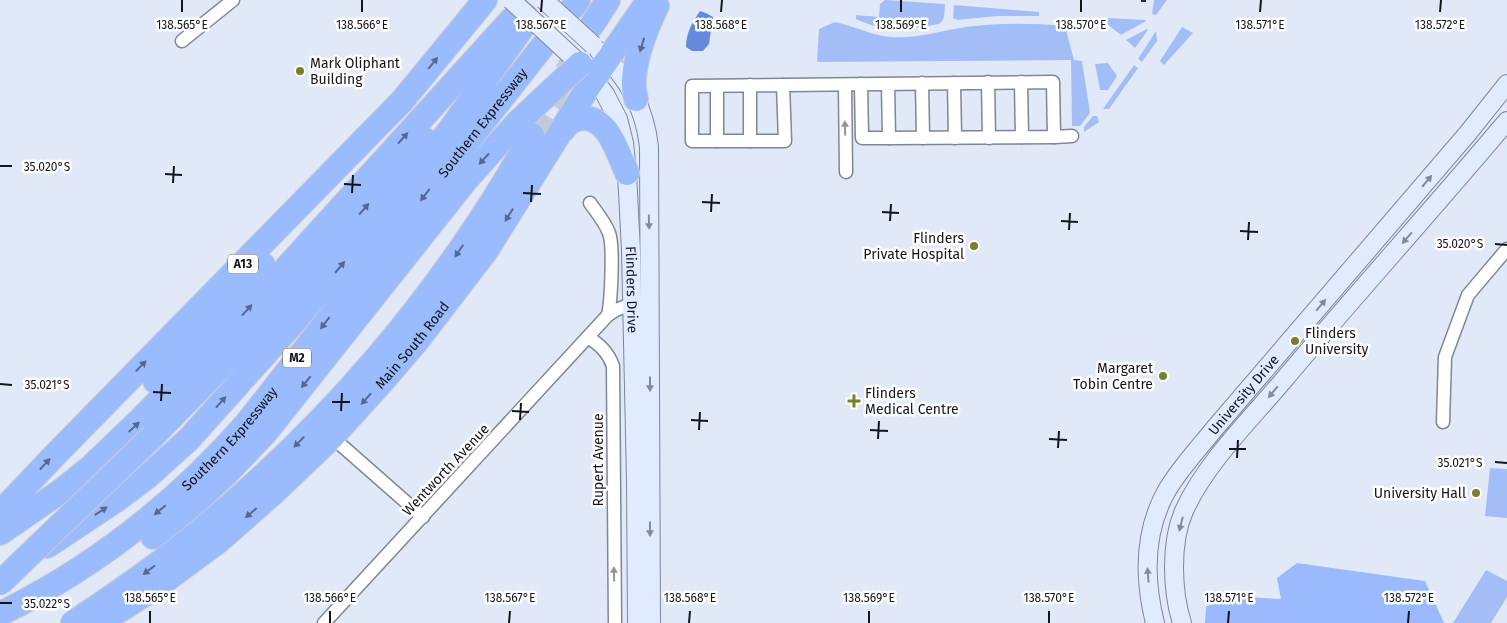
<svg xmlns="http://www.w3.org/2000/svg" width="1507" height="623" font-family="'Fira Sans',sans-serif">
<rect width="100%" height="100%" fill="#e1e9f9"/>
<g fill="#a3bef6">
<path d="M885,0L945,4C944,12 946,19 939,24C912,29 881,32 856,19V15L879,17L880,4Z"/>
<polygon points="1154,0 1167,0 1156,15 1152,14"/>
<polygon points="954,5 1039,12 1039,16 997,16 957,20 953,18"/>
<polygon points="1107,18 1145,20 1146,21 1121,35 1106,23"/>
<path d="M835,22C854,26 871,35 890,37C916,39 940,31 966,27C999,23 1031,23 1065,26L1074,60L1082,61L1090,113L1080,126H1072L1071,60L817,62L819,29Z"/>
<polygon points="1182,27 1193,33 1164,65 1160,61"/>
<polygon points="1147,29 1148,30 1135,48 1126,40"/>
<polygon points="1156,31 1157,41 1142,62 1138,59"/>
<polygon points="1108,63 1117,76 1108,90 1100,90 1095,64"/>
<polygon points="1134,65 1138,68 1109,109 1103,109"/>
<polygon points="1093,116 1097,116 1099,122 1084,132 1084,127"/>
<polygon points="1490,468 1507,469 1507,518 1485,516"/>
<polygon points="1486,570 1507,581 1507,597 1491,623 1453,623"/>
</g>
<polygon fill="#9abafd" points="1297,563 1425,581 1444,623 1205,623 1206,607 1226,596 1281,599 1277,578"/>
<path fill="#658adb" d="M700,11L706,13L713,17L709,44L703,51H692L686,47C686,33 692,23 700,11Z"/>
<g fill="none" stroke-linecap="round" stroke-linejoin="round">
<g stroke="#c2c9d8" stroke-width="24" stroke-dasharray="24 12" stroke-linecap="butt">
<polyline points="512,19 529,0"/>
<polyline points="532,135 592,25"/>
</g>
<g stroke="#7f8694" stroke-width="15">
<g id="street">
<polyline points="182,41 233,0"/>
<polyline points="988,82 989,138"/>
<polyline points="1021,82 1022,137"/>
<polyline points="922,83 923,138"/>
<polyline points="954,83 955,138"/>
<polyline points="861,84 862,138 889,138"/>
<polyline points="750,85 750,141"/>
<polyline points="783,85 785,141 692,141 692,86 1053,82 1054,137 889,138 888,84"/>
<polyline points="845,85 846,172"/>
<polyline points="717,86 717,141"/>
<polyline points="1054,137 1072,136"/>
<polyline points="608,315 616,310 631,304"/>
<path d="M588,337C600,345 608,352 613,366L615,623"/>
<polyline points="1443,422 1445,357 1468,295 1507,249"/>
<polyline points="332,437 423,517"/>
<path d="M324,623L608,315C611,302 614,245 609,233C605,222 597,213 590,203"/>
</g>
</g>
<g stroke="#7f8694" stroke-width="20">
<g id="secondary">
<path d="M599,51C627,76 645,109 649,147L651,623"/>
<path id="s1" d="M587,71L605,94L618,119L624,143L627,173L631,251L636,480L637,623"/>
<path id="s2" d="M1155,623C1144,579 1144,532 1166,492C1179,469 1199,448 1215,428L1468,133L1507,84"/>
<path d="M1182,623C1172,591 1170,543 1184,511C1205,464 1249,421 1282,382C1356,294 1433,209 1507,121"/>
</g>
</g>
<g stroke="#cbcccd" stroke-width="26">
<g id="highway">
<polyline points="573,7 578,0"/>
<polyline points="592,25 608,0"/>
<path d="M636,99C628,73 645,30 657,6"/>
<path d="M563,130C568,123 573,119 582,118C609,117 618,154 627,173"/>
<polyline points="155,381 205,330 263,265"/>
<polyline points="152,437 273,314 424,139"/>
<polyline points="0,513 54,456 402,101 485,0"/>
<polyline points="0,533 61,491 91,467 139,421 239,320 512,19"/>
<polyline points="153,537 196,502 225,475 266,432 466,180 517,123 552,90"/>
<polyline points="47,546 115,501 147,477 189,439 293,323 376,225 452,127 522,28"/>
<path id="s3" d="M0,614C95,567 177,503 247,423L542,47"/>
<path d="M73,623C110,598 146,574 181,546C323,434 443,294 532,135"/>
<path id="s4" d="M100,623L162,583L220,540L271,495L332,437L382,382L417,341L486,251L589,86L649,0"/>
</g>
</g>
<use href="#street" stroke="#fff" stroke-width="12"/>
<use href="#secondary" stroke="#e1ebff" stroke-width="18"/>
<use href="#highway" stroke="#9abbfe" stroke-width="24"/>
<polyline stroke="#282b32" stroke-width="4" stroke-dasharray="10 5" stroke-linecap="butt" points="1141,0 1146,0"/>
<g stroke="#7f8694" stroke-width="20" stroke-linecap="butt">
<g id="secondary-bridge">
<polyline points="511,0 580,64"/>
<polyline points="544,0 593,45"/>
</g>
</g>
<g stroke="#cbcccd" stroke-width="26" stroke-linecap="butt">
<g id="highway-bridge">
<polyline points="552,90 580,64"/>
<polyline points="0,583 152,437"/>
</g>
</g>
<use href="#secondary-bridge" stroke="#e1ebff" stroke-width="18"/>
<use href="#highway-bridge" stroke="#9abbfe" stroke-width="24"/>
</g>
<defs><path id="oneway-solid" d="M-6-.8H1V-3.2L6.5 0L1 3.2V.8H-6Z" transform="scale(1.25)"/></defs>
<g fill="#56688c">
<use href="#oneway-solid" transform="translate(642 45) rotate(107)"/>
<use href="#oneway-solid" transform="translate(433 63) rotate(-51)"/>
<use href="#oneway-solid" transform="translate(403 138) rotate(-48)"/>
<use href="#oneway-solid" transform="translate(484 159) rotate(132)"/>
<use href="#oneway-solid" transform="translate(425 195) rotate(128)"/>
<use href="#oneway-solid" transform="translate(364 209) rotate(-49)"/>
<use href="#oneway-solid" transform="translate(509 215) rotate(122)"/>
<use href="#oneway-solid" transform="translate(459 251) rotate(124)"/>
<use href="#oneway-solid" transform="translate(340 267) rotate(-50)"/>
<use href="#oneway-solid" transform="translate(247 310) rotate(-48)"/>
<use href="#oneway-solid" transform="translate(325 323) rotate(128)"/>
<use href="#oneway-solid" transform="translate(141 366) rotate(-46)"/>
<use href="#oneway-solid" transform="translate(306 382) rotate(129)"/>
<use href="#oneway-solid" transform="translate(366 399) rotate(132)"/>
<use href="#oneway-solid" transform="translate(221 402) rotate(-48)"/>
<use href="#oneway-solid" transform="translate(134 427) rotate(-43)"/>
<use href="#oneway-solid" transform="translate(299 442) rotate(134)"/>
<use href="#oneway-solid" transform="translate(45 464) rotate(-47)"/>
<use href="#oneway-solid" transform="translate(160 510) rotate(140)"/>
<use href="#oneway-solid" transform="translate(101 511) rotate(-33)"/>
<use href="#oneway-solid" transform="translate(251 513) rotate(139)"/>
<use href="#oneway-solid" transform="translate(149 570) rotate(143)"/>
</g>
<g fill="#959698">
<use href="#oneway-solid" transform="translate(845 128) rotate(-91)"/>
<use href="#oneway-solid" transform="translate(614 574) rotate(-91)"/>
</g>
<g fill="#848b98">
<use href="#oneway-solid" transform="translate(1427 181) rotate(-50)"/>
<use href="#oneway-solid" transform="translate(649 222) rotate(89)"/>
<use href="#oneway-solid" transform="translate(1407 238) rotate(131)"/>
<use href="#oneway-solid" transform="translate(1321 305) rotate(-50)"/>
<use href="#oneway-solid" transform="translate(650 384) rotate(90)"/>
<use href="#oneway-solid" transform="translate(1273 392) rotate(130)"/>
<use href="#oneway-solid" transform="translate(1181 524) rotate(104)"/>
<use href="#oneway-solid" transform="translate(650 529) rotate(90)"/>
<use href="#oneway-solid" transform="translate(1148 575) rotate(-94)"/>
</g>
<path fill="none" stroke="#13151b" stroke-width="2" d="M182,12V0M362,12V0M541,12L542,0M721,12L722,0M901,12V0M1081,12V0M1260,12L1261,0M1440,12L1441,0M0,166H12M165,174L182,175M173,183L174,166M344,184L361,185M352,193L353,175M523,193L541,194M531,202L532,185M702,202L720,203M711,212L712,194M882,212L899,213M890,221L891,204M1061,221L1078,222M1069,230L1070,213M1240,231L1258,232M1248,240L1249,222M1495,244L1507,245M0,384L12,385M153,392L171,393M161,401L162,384M332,402H350M341,411L342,393M512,411L529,412M520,420L521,403M691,420L708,421M699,430L700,412M870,430L888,431M878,439L879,421M1049,439L1067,440M1058,448L1059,431M1229,449H1246M1237,458L1238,440M1495,462L1507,463M0,603H12M150,623V611M330,623V611M509,623L510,611M689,623L690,611M869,623V611M1049,623V611M1228,623L1229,611M1408,623L1409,611"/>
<g fill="#78802b" stroke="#fff" stroke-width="2">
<circle cx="300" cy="71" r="5"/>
<circle cx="974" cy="246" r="5"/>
<circle cx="1295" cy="341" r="5"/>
<circle cx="1163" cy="376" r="5"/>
<path d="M851.5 393.5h5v5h5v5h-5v5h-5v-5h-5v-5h5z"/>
<circle cx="1476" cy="493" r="5"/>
</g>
<g text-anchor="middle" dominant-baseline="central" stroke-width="5" stroke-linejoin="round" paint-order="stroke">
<g fill="#fff" stroke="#5a5b5f" stroke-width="1">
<rect x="228" y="254.5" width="30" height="19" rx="4"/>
<rect x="283" y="348.5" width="28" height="19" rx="4"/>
</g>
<g font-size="12" font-weight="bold" fill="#13151b">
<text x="243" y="264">A13</text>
<text x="297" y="358">M2</text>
</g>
<g font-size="14" fill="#13151b" stroke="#fff" text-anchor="start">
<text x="310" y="63">Mark Oliphant<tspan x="310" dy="16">Building</tspan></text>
<text x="964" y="238" text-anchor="end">Flinders<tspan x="964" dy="16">Private Hospital</tspan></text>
<text x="1305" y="333">Flinders<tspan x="1305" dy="16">University</tspan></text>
<text x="1153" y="368" text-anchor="end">Margaret<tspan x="1153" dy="16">Tobin Centre</tspan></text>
<text x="865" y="393">Flinders<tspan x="865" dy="16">Medical Centre</tspan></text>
<text x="1466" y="493" text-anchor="end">University Hall</text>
</g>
<g font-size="14" fill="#13151b" stroke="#fff">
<text stroke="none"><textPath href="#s3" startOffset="696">Southern Expressway</textPath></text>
<text stroke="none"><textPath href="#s1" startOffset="229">Flinders Drive</textPath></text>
<text stroke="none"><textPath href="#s4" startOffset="420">Main South Road</textPath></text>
<text stroke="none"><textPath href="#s2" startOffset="259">University Drive</textPath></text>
<text stroke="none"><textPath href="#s3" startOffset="291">Southern Expressway</textPath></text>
<text transform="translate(598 460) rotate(-90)">Rupert Avenue</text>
<text transform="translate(446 470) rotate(-47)">Wentworth Avenue</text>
</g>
</g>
<g font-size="12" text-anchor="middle" fill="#13151b" stroke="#fff" stroke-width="5" stroke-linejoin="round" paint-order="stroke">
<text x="182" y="29">138.565°E</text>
<text x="362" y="29">138.566°E</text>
<text x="541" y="29">138.567°E</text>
<text x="721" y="29">138.568°E</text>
<text x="901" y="29">138.569°E</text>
<text x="1081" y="29">138.570°E</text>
<text x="1260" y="29">138.571°E</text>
<text x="1440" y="29">138.572°E</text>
<text x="47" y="171">35.020°S</text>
<text x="1460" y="248">35.020°S</text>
<text x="47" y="389">35.021°S</text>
<text x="1460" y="467">35.021°S</text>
<text x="150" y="602">138.565°E</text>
<text x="330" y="602">138.566°E</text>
<text x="510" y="602">138.567°E</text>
<text x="690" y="602">138.568°E</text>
<text x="869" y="602">138.569°E</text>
<text x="1049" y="602">138.570°E</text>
<text x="1229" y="602">138.571°E</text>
<text x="1409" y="602">138.572°E</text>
<text x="47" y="608">35.022°S</text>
</g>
</svg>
